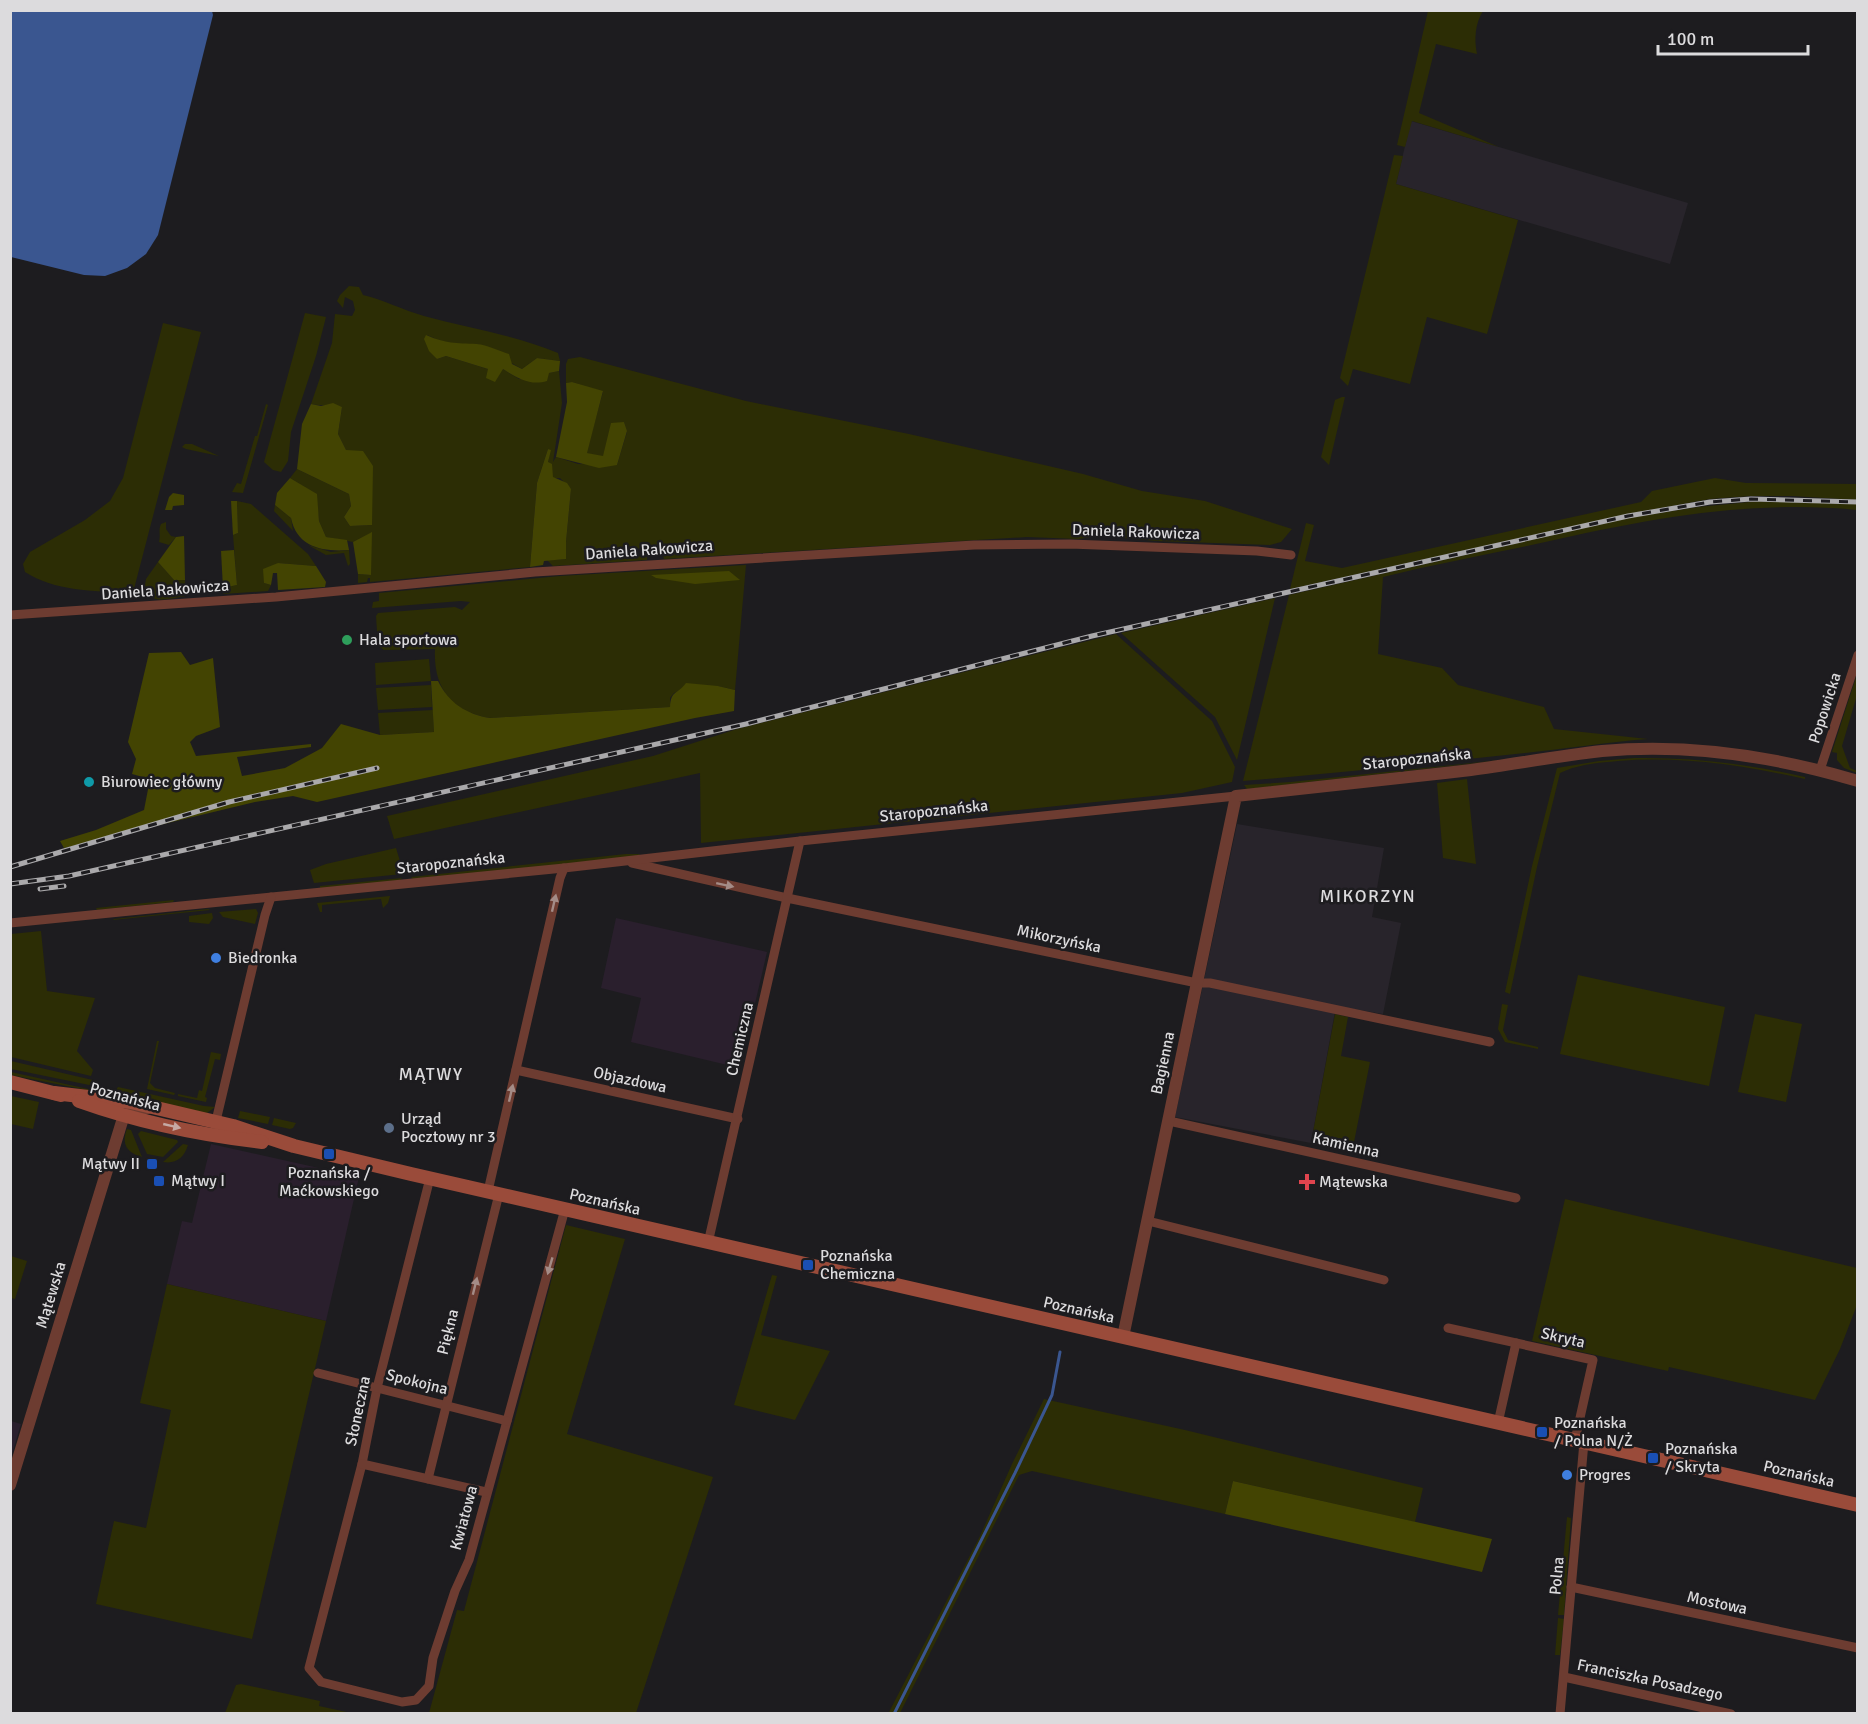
<svg xmlns="http://www.w3.org/2000/svg" width="1868" height="1724" font-family="Signika,sans-serif">
<rect width="100%" height="100%" fill="#1d1c1f"/>
<g fill="#2a1f2d">
<polygon points="616,918 767,952 740,1068 631,1042 641,998 601,988"/>
<polygon points="211,1144 359,1177 326,1321 167,1284 182,1221 192,1223"/>
<polygon points="11,1421 21,1424 11,1457 10,1421"/>
</g>
<g fill="#28242b">
<polygon points="1411,121 1688,203 1670,264 1396,184"/>
<polygon points="1237,824 1384,848 1372,917 1401,923 1383,1014 1336,1006 1311,1143 1175,1117"/>
</g>
<g fill="#2c2d05">
<path d="M1428,11H1483C1475,24 1474,39 1477,54L1436,44L1419,113L1499,147L1412,121L1405,147L1397,145Z"/>
<polygon points="1394,155 1403,156 1396,184 1518,220 1487,334 1427,317 1410,384 1353,369 1348,386 1340,378"/>
<path d="M349,286L359,287L363,295C384,300 403,310 424,316C468,328 515,335 558,353L560,361L537,358L522,369L478,344L465,345L443,342L427,335L437,359L446,356L488,369H503L519,379L559,371L562,403L553,462L556,457L578,464L617,465L627,432L624,422L603,457L586,453L603,392L572,382L566,383V364L568,359L580,357L746,401L909,434L1083,474L1142,491L1205,501L1292,529L1281,542L1270,545L1157,541L1100,536L1078,539L1027,537L664,559L661,547L631,549L633,556L647,557V560L553,566L547,560L566,559V542L571,489L560,478H553L548,462L550,450L548,449L537,483L530,567L370,582V578H368L367,582L358,583V574L371,575V533L353,542L326,537L319,521L316,494L290,478L297,469L349,494L351,506L344,517L350,526L372,525L346,450L338,434L342,407C330,402 324,407 311,404L332,343L335,314L352,316L355,310L353,301L345,297L343,308L337,301L340,295Z"/>
<polygon points="305,313 326,317 316,356 291,432 288,461 281,472 273,470 264,462"/>
<path d="M163,323L201,332L134,589L128,593C94,591 54,591 25,572L23,564L30,552L85,520L110,501L123,478Z"/>
<polygon points="1342,397 1345,397 1329,465 1321,457 1335,400"/>
<polygon points="266,404 268,405 243,493 232,492 237,483 241,484 255,436 257,436"/>
<polygon points="185,444 192,444 219,456 186,449 182,447"/>
<polygon points="1715,478 1746,483 1857,484 1857,500 1792,496 1750,496 1710,499 1628,514 1290,589 1306,523 1314,525 1305,561 1342,568 1641,502 1652,491"/>
<polygon points="237,501 251,504 308,554 316,566 278,563 264,583 271,585 268,591 223,594 223,588 237,585 233,535 238,533"/>
<path d="M1760,501L1857,504V510C1741,499 1639,521 1527,546C1479,556 1431,565 1383,577L1378,654L1442,668L1458,685L1544,707L1554,729L1648,739C1606,742 1566,749 1525,753C1431,763 1337,773 1243,781L1289,595L1628,518L1698,507Z"/>
<polygon points="275,505 291,518 293,531 274,511"/>
<path d="M166,522V529L171,536L176,537L169,545L159,542C161,535 158,530 161,524Z"/>
<polygon points="308,545 331,552 349,550 350,564 348,566 344,553 326,555"/>
<path d="M158,562L174,580H185L186,596C171,598 154,605 144,591L146,579Z"/>
<path d="M746,565L735,690L718,686L680,691L674,693L670,698V707L490,718C452,712 433,688 435,649L384,650L378,646L376,616L378,613L455,607L462,610L470,602L461,601L372,608L373,602L379,601V593L560,576Z"/>
<polygon points="1275,598 1237,760 1215,717 1121,633"/>
<polygon points="1116,634 1212,721 1235,767 1232,782 1182,793 701,843 700,773 394,839 387,816 653,756 737,729"/>
<polygon points="429,659 431,681 376,685 375,663"/>
<polygon points="1857,674 1857,695 1842,746 1850,768 1857,771 1857,773 1844,768 1837,760 1837,753 1832,752"/>
<polygon points="431,685 432,707 378,710 376,688"/>
<polygon points="433,710 434,732 380,735 378,713"/>
<polygon points="1538,756 1247,789 1244,785 1291,782"/>
<path d="M1634,758C1693,757 1748,764 1805,777V779C1743,765 1682,756 1618,761C1598,763 1579,764 1560,773L1537,867L1510,994L1505,992L1532,866L1557,768L1599,761Z"/>
<polygon points="1467,779 1476,864 1443,858 1437,783"/>
<polygon points="396,848 403,871 402,874 314,883 310,870 326,864"/>
<polygon points="626,854 640,854 638,856 414,880 411,877"/>
<polygon points="402,878 398,882 320,889 320,886"/>
<polygon points="390,896 388,903 383,908 381,899 322,905 322,912 320,912 317,903"/>
<polygon points="174,900 173,902 97,910 96,908"/>
<polygon points="208,909 210,910 113,920 114,919"/>
<polygon points="256,909 258,913 255,924 223,917 219,912"/>
<polygon points="212,913 213,918 209,924 189,922 189,916"/>
<polygon points="41,931 47,991 95,998 77,1051 93,1070 91,1076 11,1057 11,934"/>
<polygon points="1578,975 1725,1007 1709,1086 1560,1054"/>
<polygon points="1502,1004 1508,1005 1503,1030 1508,1040 1538,1047 1538,1049 1505,1042 1498,1029"/>
<polygon points="1335,1014 1348,1017 1341,1056 1370,1062 1352,1152 1311,1143"/>
<polygon points="1755,1014 1802,1024 1786,1102 1738,1092"/>
<polygon points="157,1041 159,1041 150,1083 155,1088 175,1093 174,1095 147,1089"/>
<polygon points="211,1052 221,1054 220,1060 215,1059 205,1097 207,1098 206,1102 178,1096 178,1094 197,1098 199,1090 202,1091"/>
<polygon points="11,1061 97,1081 99,1087 11,1069"/>
<polygon points="11,1072 88,1089 101,1090 102,1093 11,1075"/>
<polygon points="118,1087 204,1106 215,1107 207,1113 113,1095"/>
<polygon points="11,1096 39,1102 33,1129 11,1124"/>
<polygon points="240,1111 270,1117 268,1124 238,1118"/>
<polygon points="274,1118 296,1123 293,1128 290,1129 272,1125"/>
<path d="M127,1129L131,1130L142,1157C127,1153 121,1144 127,1129Z"/>
<polygon points="141,1131 177,1140 178,1142 163,1157 147,1154 138,1134"/>
<path d="M183,1144L188,1145C184,1158 176,1164 163,1162Z"/>
<polygon points="1565,1199 1857,1268 1857,1305 1840,1349 1815,1400 1669,1367 1668,1371 1532,1341"/>
<polygon points="566,1225 625,1239 567,1434 713,1477 636,1713 429,1713 457,1610 464,1611"/>
<polygon points="11,1256 27,1261 15,1299 11,1298"/>
<polygon points="772,1275 777,1276 761,1335 830,1351 795,1420 734,1405"/>
<polygon points="167,1284 326,1321 252,1639 96,1604 114,1521 146,1528 171,1410 140,1403"/>
<polygon points="1044,1399 1185,1430 1423,1488 1415,1522 1233,1481 1225,1514 1032,1471 1019,1475 900,1713 888,1714 980,1536 1012,1464"/>
<polygon points="1567,1517 1571,1518 1564,1615 1558,1615"/>
<polygon points="1558,1618 1564,1619 1560,1655 1555,1655"/>
<polygon points="241,1684 320,1701 319,1706 351,1713 225,1713 236,1685"/>
</g>
<g fill="#434402">
<path d="M426,335C447,344 455,343 477,344C487,345 499,351 509,354L512,364L522,369L537,358L560,361L559,371L549,373L547,381C530,386 517,378 503,369L495,382L486,378L488,369L446,356L437,359L429,351L424,339Z"/>
<polygon points="572,382 603,391 587,453 603,456 611,423 624,422 627,431 617,465 599,468 556,457 567,402 566,383"/>
<polygon points="333,403 342,407 338,434 346,450 363,451 373,466 372,525 350,526 344,517 351,506 349,494 297,469 302,424 311,404 321,406"/>
<polygon points="548,449 551,450 548,462 552,464 553,477 567,483 571,489 566,542 566,559 544,561 543,565 530,567 537,483"/>
<path d="M290,478L317,494L319,521L326,537L347,540L349,550C322,552 297,547 291,518L275,505L277,493Z"/>
<polygon points="173,493 184,495 184,505 173,506 172,510 165,510 169,497"/>
<polygon points="231,501 237,501 238,533 233,535"/>
<polygon points="372,532 371,575 358,574 353,542"/>
<polygon points="184,536 185,580 174,580 158,562 176,537"/>
<polygon points="234,550 237,585 223,588 221,551"/>
<polygon points="278,563 316,566 326,582 325,587 278,590 277,573 273,573 271,585 264,583 263,569"/>
<polygon points="729,571 740,580 695,584 656,578 651,575"/>
<path d="M181,652L190,665L213,658L220,727L196,736L190,742L196,756L311,744V747L237,757L242,776L285,768L322,748L341,724L380,735L434,732L431,681H438C449,703 466,714 490,718L670,707C671,690 677,695 686,683L718,686L735,690L734,711L695,718L317,802L293,796L255,802L64,848L60,841L96,830L144,810L150,779L132,774L136,759L128,742L149,653Z"/>
<polygon points="1233,1481 1492,1539 1482,1572 1225,1514"/>
</g>
<polygon fill="#3a5690" points="11,10 212,11 213,15 158,235 146,254 127,268 105,276 84,275 11,257"/>
<g fill="none" stroke-linecap="round" stroke-linejoin="round">
<polyline stroke="#3a5690" stroke-width="3" points="894,1714 1015,1473 1052,1395 1060,1352"/>
<g stroke="#6d3c31" stroke-width="9">
<polyline points="10,615 276,597 535,572 974,545 1070,544 1257,551 1291,555"/>
<polyline points="1820,770 1858,655"/>
<polyline points="632,863 787,898 1197,983 1210,983 1490,1042"/>
<polyline points="10,923 564,868 800,841 1236,796"/>
<polyline points="516,1070 738,1119"/>
<polyline points="1169,1121 1516,1198"/>
<polyline points="215,1125 265,915 271,897"/>
<polyline points="430,1178 377,1388 362,1464 309,1668 321,1682 402,1702 416,1700 429,1686 433,1658 455,1591 469,1560 565,1209"/>
<polyline points="488,1191 560,878 564,868"/>
<polyline points="1148,1221 1384,1280"/>
<polyline points="708,1243 800,841"/>
<polyline points="1448,1328 1593,1360 1575,1440"/>
<polyline points="318,1373 507,1421"/>
<polyline points="1498,1423 1516,1343"/>
<polyline points="362,1464 486,1492"/>
<polyline points="428,1479 499,1194"/>
<polyline points="1571,1587 1858,1648"/>
<polyline points="1564,1677 1731,1714"/>
<polyline points="1560,1714 1584,1442"/>
</g>
<g stroke="#6d3c31" stroke-width="12">
<path d="M1123,1337L1236,796C1315,787 1393,779 1471,770C1515,764 1558,756 1602,751C1690,743 1774,756 1858,781"/>
<polyline points="10,1485 124,1115 151,1107"/>
</g>
<g stroke="#9a4b3a" stroke-width="14">
<polyline points="10,1082 61,1095"/>
<polyline points="54,1093 131,1102 233,1126 294,1146 411,1174 1858,1505"/>
<path d="M79,1101C138,1122 200,1135 262,1142"/>
</g>
<g stroke="#aaa9ab" stroke-width="5">
<g id="rail">
<polyline points="10,867 229,802 377,768"/>
<polyline points="10,884 69,876 746,724 1092,636 1628,516 1710,502 1751,499 1858,502"/>
<polyline points="40,889 64,886"/>
</g>
</g>
<use href="#rail" stroke="#1d1c1f" stroke-width="3" stroke-dasharray="9" stroke-linecap="butt"/>
</g>
<defs><path id="oneway-solid" d="M-6-.8H1V-3.2L6.5 0L1 3.2V.8H-6Z" transform="scale(1.5)"/></defs>
<g fill="#a48c87">
<use href="#oneway-solid" transform="translate(725 885) rotate(12)"/>
<use href="#oneway-solid" transform="translate(554 903) rotate(-77)"/>
<use href="#oneway-solid" transform="translate(511 1093) rotate(-77)"/>
<use href="#oneway-solid" transform="translate(550 1266) rotate(106)"/>
<use href="#oneway-solid" transform="translate(475 1286) rotate(-76)"/>
</g>
<use fill="#c5a9a4" href="#oneway-solid" transform="translate(172 1126) rotate(13)"/>
<circle fill="#2e9e5b" stroke="#1d1c1f" stroke-width="2" cx="347" cy="640" r="6"/>
<circle fill="#0f9aa8" stroke="#1d1c1f" stroke-width="2" cx="89" cy="782" r="6"/>
<g fill="#3f7fe0" stroke="#1d1c1f" stroke-width="2">
<circle cx="216" cy="958" r="6"/>
<circle cx="1567" cy="1475" r="6"/>
</g>
<circle fill="#5c6f8a" stroke="#1d1c1f" stroke-width="2" cx="389" cy="1128" r="6"/>
<g fill="#1a4fb4" stroke="#1d1c1f" stroke-width="2">
<rect x="323" y="1148" width="12" height="12" rx="3"/>
<rect x="146" y="1158" width="12" height="12" rx="3"/>
<rect x="153" y="1175" width="12" height="12" rx="3"/>
<rect x="802" y="1259" width="12" height="12" rx="3"/>
<rect x="1536" y="1426" width="12" height="12" rx="3"/>
<rect x="1647" y="1452" width="12" height="12" rx="3"/>
</g>
<path fill="#e0444e" stroke="#1d1c1f" stroke-width="2" d="M1304 1173h6v6h6v6h-6v6h-6v-6h-6v-6h6z"/>
<g text-anchor="middle" dominant-baseline="central" stroke-width="5" stroke-linejoin="round" paint-order="stroke">
<g font-size="16" fill="#dcdbdd" stroke="#1d1c1f">
<text transform="translate(1136 532) rotate(2)">Daniela Rakowicza</text>
<text transform="translate(649 550) rotate(-4)">Daniela Rakowicza</text>
<text transform="translate(165 590) rotate(-4)">Daniela Rakowicza</text>
<text transform="translate(1825 708) rotate(-72)">Popowicka</text>
<text transform="translate(1417 759) rotate(-6)">Staropoznańska</text>
<text transform="translate(934 811) rotate(-6)">Staropoznańska</text>
<text transform="translate(451 863) rotate(-6)">Staropoznańska</text>
<text transform="translate(1059 939) rotate(12)">Mikorzyńska</text>
<text transform="translate(740 1039) rotate(-77)">Chemiczna</text>
<text transform="translate(1163 1063) rotate(-78)">Bagienna</text>
<text transform="translate(630 1080) rotate(12)">Objazdowa</text>
<text transform="translate(125 1097) rotate(15)">Poznańska</text>
<text transform="translate(1346 1145) rotate(13)">Kamienna</text>
<text transform="translate(605 1202) rotate(13)">Poznańska</text>
<text transform="translate(51 1295) rotate(-73)">Mątewska</text>
<text transform="translate(1079 1310) rotate(13)">Poznańska</text>
<text transform="translate(448 1332) rotate(-76)">Piękna</text>
<text transform="translate(1563 1338) rotate(13)">Skryta</text>
<text transform="translate(417 1382) rotate(14)">Spokojna</text>
<text transform="translate(358 1411) rotate(-78)">Słoneczna</text>
<text transform="translate(1799 1474) rotate(13)">Poznańska</text>
<text transform="translate(464 1518) rotate(-75)">Kwiatowa</text>
<text transform="translate(1557 1576) rotate(-85)">Polna</text>
<text transform="translate(1717 1603) rotate(12)">Mostowa</text>
<text transform="translate(1650 1680) rotate(12)">Franciszka Posadzego</text>
</g>
<g font-size="16" fill="#dcdbdd" stroke="#1d1c1f" text-anchor="start">
<text x="359" y="640">Hala sportowa</text>
<text x="101" y="782">Biurowiec główny</text>
<text x="228" y="958">Biedronka</text>
<text x="401" y="1119">Urząd<tspan x="401" dy="18">Pocztowy nr 3</tspan></text>
<text x="140" y="1164" text-anchor="end">Mątwy II</text>
<text x="329" y="1173" text-anchor="middle">Poznańska /<tspan x="329" dy="18">Maćkowskiego</tspan></text>
<text x="171" y="1181">Mątwy I</text>
<text x="1319" y="1182">Mątewska</text>
<text x="820" y="1256">Poznańska<tspan x="820" dy="18">Chemiczna</tspan></text>
<text x="1554" y="1423">Poznańska<tspan x="1554" dy="18">/ Polna N/Ż</tspan></text>
<text x="1665" y="1449">Poznańska<tspan x="1665" dy="18">/ Skryta</tspan></text>
<text x="1579" y="1475">Progres</text>
</g>
<g font-size="18" letter-spacing="1.5" fill="#dcdbdd" stroke="#1d1c1f">
<text x="1368" y="896">MIKORZYN</text>
<text x="431" y="1074">MĄTWY</text>
</g>
</g>
<rect width="1868" height="1724" fill="none" stroke="#dcdbdd" stroke-width="24"/>
<path d="M1658 45v9h150v-9" fill="none" stroke="#dcdbdd" stroke-width="3"/>
<text x="1667" y="45" font-size="18" fill="#dcdbdd" stroke="#1d1c1f" stroke-width="4.5" paint-order="stroke">100 m</text>
</svg>
